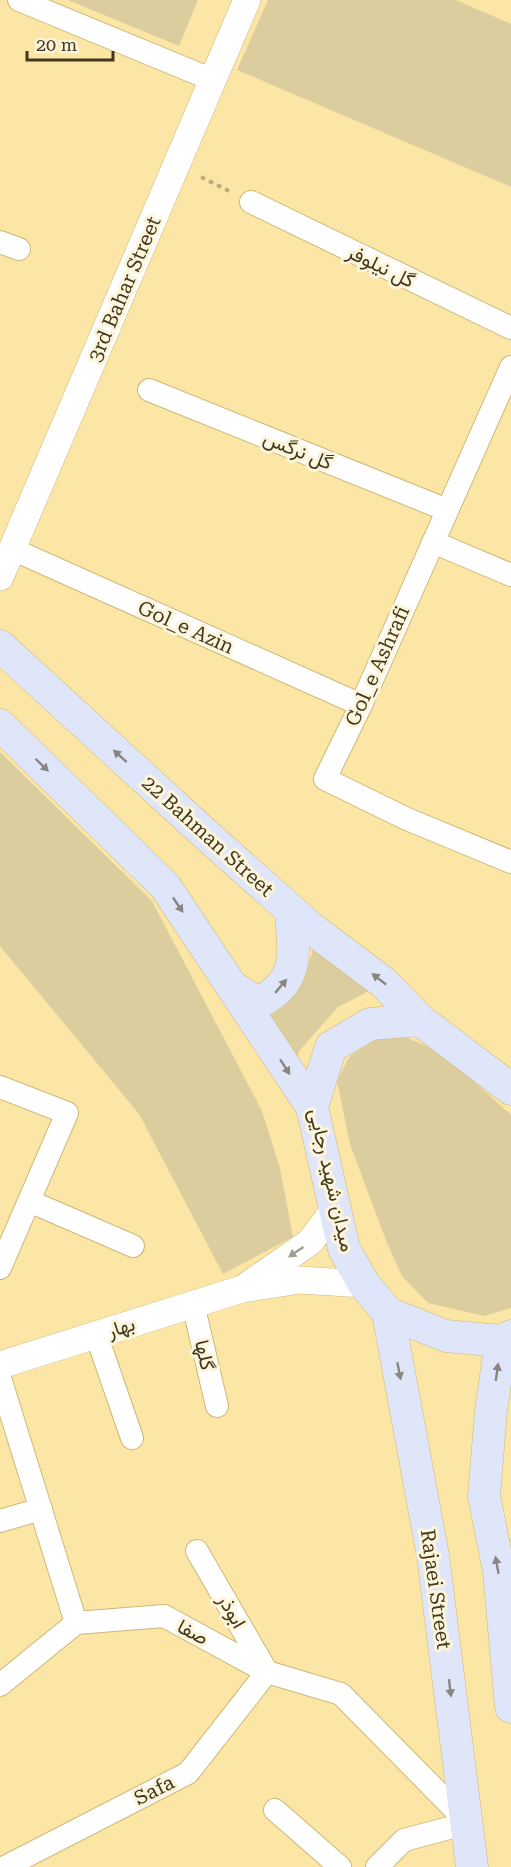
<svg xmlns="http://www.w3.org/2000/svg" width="511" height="1867" font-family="'Roboto Serif',Vazirmatn,serif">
<rect width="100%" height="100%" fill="#fce6a6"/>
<g fill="#dccd9f">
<polygon points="68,0 198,0 179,46"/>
<polygon points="268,0 456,0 511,24 511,187 237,70"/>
<polygon points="0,752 152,901 262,1111 280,1168 293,1237 223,1274 139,1114 0,946"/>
<path d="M315,939L369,991L338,1007L300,1050L292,1069L258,1011C290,988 308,982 315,939Z"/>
<polygon points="378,1038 407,1038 441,1052 511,1115 511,1308 484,1316 428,1303 402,1276 387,1243 350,1144 337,1081 350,1056"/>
</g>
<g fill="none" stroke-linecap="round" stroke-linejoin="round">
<g stroke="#cdb879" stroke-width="24">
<g id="minor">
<polyline points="19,0 213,80"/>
<polyline points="251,202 511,328"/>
<polyline points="0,242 19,249"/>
<polyline points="511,367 361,705 325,779 407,819 511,862"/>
<polyline points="149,390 447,510"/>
<polyline points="433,542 511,575"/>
<polyline points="12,549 361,705"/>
<polyline points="0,1087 67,1113 0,1268"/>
<polyline points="29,1201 133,1246"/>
<polyline points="193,1304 217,1406"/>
<polyline points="96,1334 132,1438"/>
<polyline points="0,1378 76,1623 164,1616 267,1672 341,1694 468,1823 404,1840 377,1867"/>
<polyline points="0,1521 41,1509"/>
<polyline points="0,1685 76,1623"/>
<polyline points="275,1810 340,1867"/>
<polyline points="5,1867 188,1773 267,1672 197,1551"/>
</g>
</g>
<g stroke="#cdb879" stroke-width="28">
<g id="tertiary">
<polyline points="0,577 247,0"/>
<polyline points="248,1285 310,1242 335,1209"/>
<polyline points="0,1365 242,1289 300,1280 364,1284"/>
</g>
</g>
<g stroke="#cdb879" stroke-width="33">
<g id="secondary">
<polyline points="0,646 202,831 311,928 384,983 420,1020 511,1089"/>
<polyline points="0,725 165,886 312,1107"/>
<path d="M233,987L257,1003C302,982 293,951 291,910"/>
<polyline points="420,1020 370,1024 331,1047 312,1107 344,1249 364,1284 388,1313 446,1336 501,1341 511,1336"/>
<polyline points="388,1313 433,1556 472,1867"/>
<polyline points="501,1341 491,1411 484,1496 499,1571 511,1707"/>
</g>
</g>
<polyline stroke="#bcaa77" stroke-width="4" stroke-dasharray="4.5 4.5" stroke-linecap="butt" points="201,177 229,191"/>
<use href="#minor" stroke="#fff" stroke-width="22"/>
<use href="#tertiary" stroke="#fff" stroke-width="27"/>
<use href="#secondary" stroke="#e0e6fa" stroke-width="32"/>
</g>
<defs><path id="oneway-solid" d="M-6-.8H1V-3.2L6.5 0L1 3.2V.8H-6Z" transform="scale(1.5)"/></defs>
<g fill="#898681">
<use href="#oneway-solid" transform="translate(120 756) rotate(-138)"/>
<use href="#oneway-solid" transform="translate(42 765) rotate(44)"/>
<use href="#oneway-solid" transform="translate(178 905) rotate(56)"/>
<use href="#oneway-solid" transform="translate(379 979) rotate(-142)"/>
<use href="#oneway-solid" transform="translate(281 986) rotate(-50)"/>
<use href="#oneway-solid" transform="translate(285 1067) rotate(57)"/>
<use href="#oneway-solid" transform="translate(399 1371) rotate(79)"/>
<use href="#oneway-solid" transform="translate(497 1372) rotate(-82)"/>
<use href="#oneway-solid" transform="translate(497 1565) rotate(-100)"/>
<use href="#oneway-solid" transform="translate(450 1688) rotate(83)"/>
</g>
<use fill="#a09c8e" href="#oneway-solid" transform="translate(296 1252) rotate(146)"/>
<g text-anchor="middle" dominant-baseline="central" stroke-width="6" stroke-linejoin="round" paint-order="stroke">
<g font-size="20" fill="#41381e" stroke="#fdf5db">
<text transform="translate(381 266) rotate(26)">گل نیلوفر</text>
<text transform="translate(124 289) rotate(-67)">3rd Bahar Street</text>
<text transform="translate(298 450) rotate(22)">گل نرگس</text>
<text transform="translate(186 627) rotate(24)">Gol_e Azin</text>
<text transform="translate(377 666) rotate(-66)">Gol_e Ashrafi</text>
<text transform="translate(208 836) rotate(42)">22 Bahman Street</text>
<text transform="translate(332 1180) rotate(77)">میدان شهید رجایی</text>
<text transform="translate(121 1327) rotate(-18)">بهار</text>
<text transform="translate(205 1355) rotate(77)">گلها</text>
<text transform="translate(436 1589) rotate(82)">Rajaei Street</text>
<text transform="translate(232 1611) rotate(60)">ابوذر</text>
<text transform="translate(193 1632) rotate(28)">صفا</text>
<text transform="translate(154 1790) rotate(-27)">Safa</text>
</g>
</g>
<path d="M27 51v9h86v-9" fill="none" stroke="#41381e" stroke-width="3"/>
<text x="36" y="51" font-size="18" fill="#41381e" stroke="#fdf5db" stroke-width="4.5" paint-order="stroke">20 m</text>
</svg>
